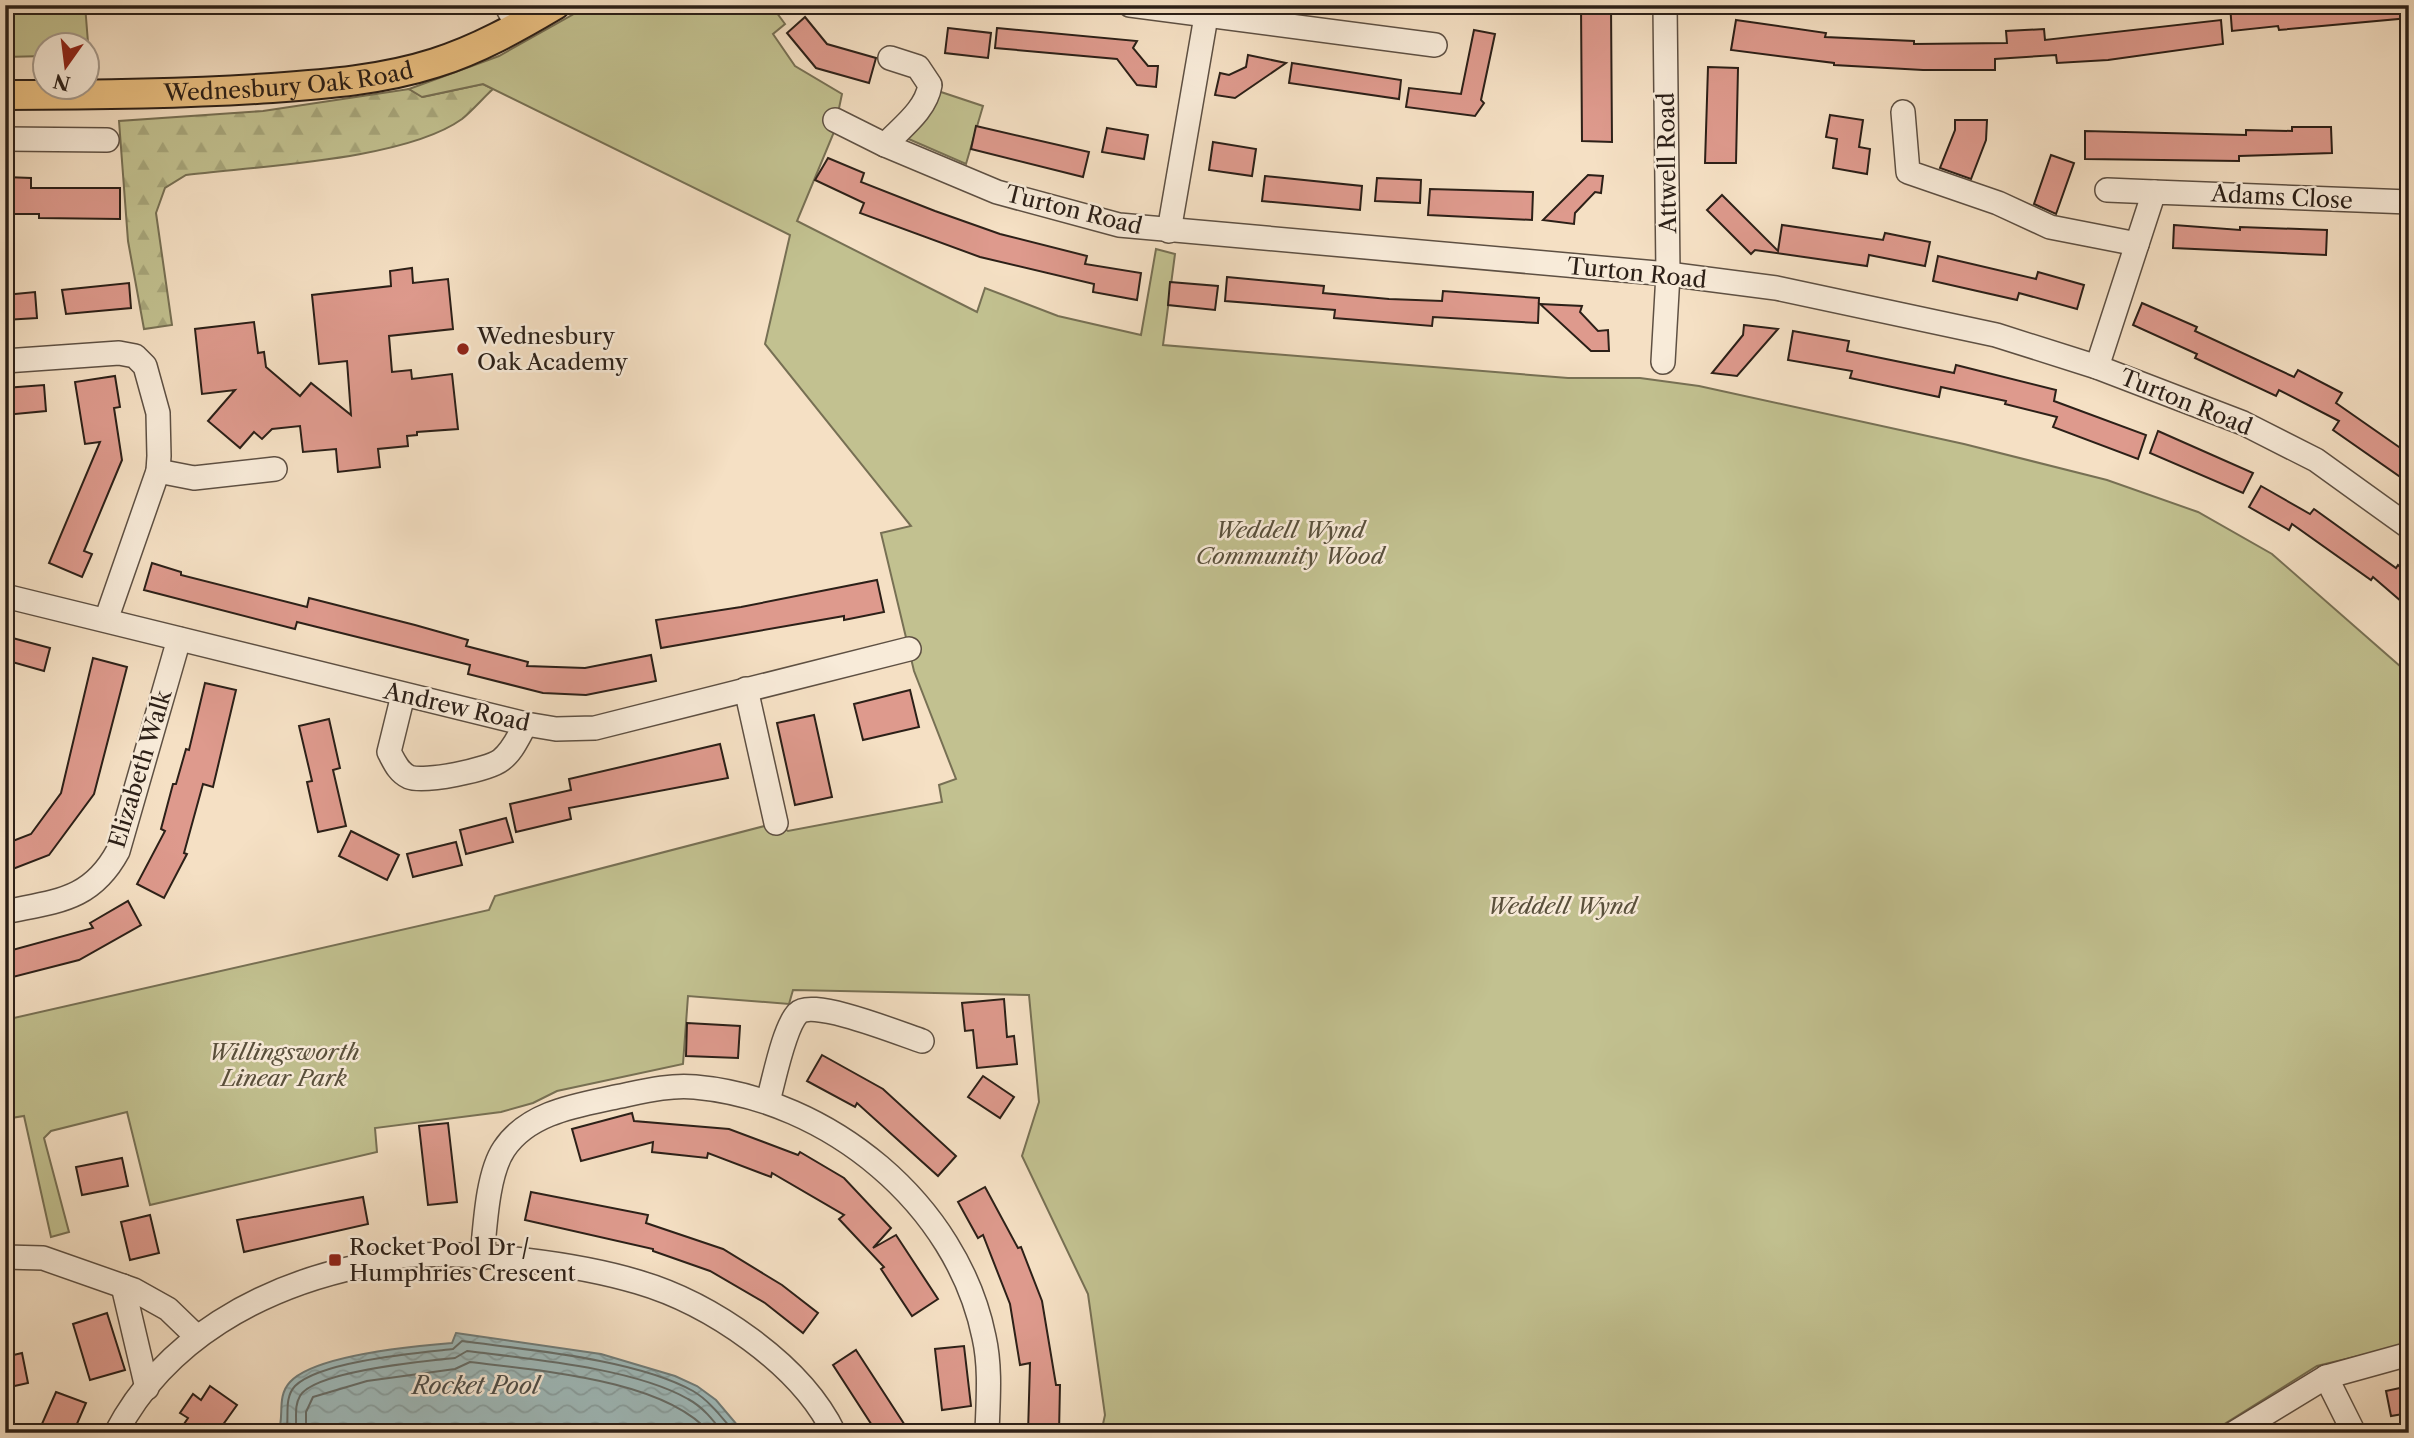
<svg xmlns="http://www.w3.org/2000/svg" width="2414" height="1438" font-family="'Libre Caslon Text',serif">
<defs>
<pattern id="forest-firs" width="22" height="20" patternUnits="userSpaceOnUse" patternTransform="scale(1.75)"><rect width="22" height="20" fill="#c2c190"/><path d="M5 1l3.5 6h-7zM16 11l3.5 6h-7z" fill="#a7a67b"/></pattern>
<pattern id="water-waves" width="16" height="10" patternUnits="userSpaceOnUse" patternTransform="scale(1.75)"><rect width="16" height="10" fill="#9fbbbc"/><path d="M0 5q4-4 8 0t8 0" fill="none" stroke="#89a0a1"/></pattern>
</defs>
<rect width="100%" height="100%" fill="#f5e0c4"/>
<filter id="stains"><feTurbulence type="fractalNoise" baseFrequency=".00286" numOctaves="4"/><feColorMatrix values="0 0 0 0 .2 0 0 0 0 .09 0 0 0 0 .02 0 0 0 .5 -.17"/></filter>
<radialGradient id="worn" r=".72"><stop offset=".6" stop-color="#630" stop-opacity="0"/><stop offset="1" stop-color="#630" stop-opacity=".3"/></radialGradient>
<path fill="url(#forest-firs)" stroke="#777054" stroke-width="2" d="M483,84L493,89C483,98 473,110 462,119C405,160 259,166 186,175L165,188L156,213L172,325L144,329L128,241L119,121L263,111L409,89L423,97Z"/>
<g fill="#c2c190" stroke="#777054" stroke-width="2">
<polygon points="5,5 85,5 89,55 88,46 46,46 45,56 5,57"/>
<polygon points="590,5 771,5 785,24 773,34 795,66 842,94 834,132 797,221 977,312 985,288 1058,316 1141,335 1156,249 1175,254 1163,345 1568,378 1640,378 1699,386 1964,444 2107,480 2198,512 2272,554 2409,674 2409,1344 2317,1366 2210,1433 1101,1433 1105,1415 1088,1294 1022,1156 1039,1102 1029,995 793,990 789,1004 688,996 683,1064 557,1091 533,1103 501,1112 375,1128 377,1152 150,1205 127,1112 51,1131 44,1138 69,1232 51,1237 24,1116 5,1119 5,1020 489,910 495,896 776,823 788,831 942,802 939,785 956,779 914,671 881,533 911,526 765,344 790,235 483,84 422,97 409,89 499,56"/>
<polygon points="938,91 983,106 966,164 904,137"/>
</g>
<path fill="url(#water-waves)" stroke="#717d7a" stroke-width="2" d="M456,1333L601,1354L675,1376L697,1386L716,1400L744,1433H278C285,1417 276,1397 290,1382C315,1355 415,1346 452,1343Z"/>
<g fill="none" stroke-linecap="round" stroke-linejoin="round">
<g stroke="#666e6a" stroke-width="2">
<path d="M286,1433C290,1418 283,1399 295,1386C320,1361 417,1353 453,1349L462,1341C528,1350 636,1359 693,1391C710,1401 722,1418 735,1433"/>
<path d="M295,1433C298,1420 293,1408 300,1396C314,1371 426,1361 455,1358L467,1351C530,1359 634,1368 688,1399C703,1407 713,1420 723,1433"/>
<path d="M306,1433V1412L313,1397L367,1381L455,1369L470,1362C539,1371 664,1379 710,1433"/>
</g>
</g>
<g fill="#de9a8d" stroke="#2c2018" stroke-width="2">
<polygon points="1581,5 1611,5 1612,142 1582,141"/>
<polygon points="2230,5 2267,5 2267,9 2295,5 2409,5 2409,18 2279,30 2278,26 2232,31"/>
<polygon points="805,17 827,44 876,58 869,83 816,68 787,33"/>
<polygon points="1736,20 1826,33 1825,37 1914,41 1914,44 2007,43 2006,31 2044,29 2045,40 2221,20 2223,44 2108,60 2057,63 2056,55 1995,59 1995,70 1923,70 1834,65 1834,63 1731,50"/>
<polygon points="948,28 991,33 988,58 945,53"/>
<polygon points="997,28 1137,41 1133,48 1148,66 1158,66 1156,87 1137,85 1117,59 995,48"/>
<polygon points="1474,30 1495,34 1481,100 1484,103 1475,116 1406,107 1409,88 1461,94"/>
<polygon points="1248,55 1286,63 1235,98 1215,95 1220,73 1229,75 1246,67"/>
<polygon points="1292,63 1401,80 1399,99 1289,83"/>
<polygon points="1708,67 1738,68 1736,163 1705,163"/>
<polygon points="1830,115 1863,120 1859,147 1870,149 1867,174 1833,168 1837,139 1826,137"/>
<polygon points="1955,120 1987,120 1986,140 1971,179 1940,168 1955,130"/>
<polygon points="976,126 1089,152 1083,177 971,149"/>
<polygon points="2292,127 2331,127 2332,153 2239,156 2239,161 2085,159 2085,131 2246,135 2246,130 2292,131"/>
<polygon points="1107,128 1148,135 1144,159 1102,152"/>
<polygon points="1213,142 1256,149 1252,176 1209,170"/>
<polygon points="2051,155 2074,163 2056,214 2034,204"/>
<polygon points="828,158 864,173 861,182 935,211 1000,234 1087,256 1085,264 1141,273 1137,300 1093,292 1094,284 980,257 860,213 864,203 815,180"/>
<polygon points="1588,175 1603,176 1601,193 1595,192 1575,213 1574,224 1543,220"/>
<polygon points="1265,176 1362,186 1360,210 1262,201"/>
<polygon points="5,177 31,178 31,188 120,188 120,219 39,218 39,214 5,214"/>
<polygon points="1377,178 1421,180 1420,203 1375,201"/>
<polygon points="1430,189 1533,192 1532,220 1428,215"/>
<polygon points="1722,195 1778,251 1782,225 1883,240 1885,233 1930,242 1925,266 1869,255 1867,266 1755,250 1751,254 1707,210"/>
<polygon points="2174,225 2240,230 2240,227 2327,230 2326,255 2173,248"/>
<polygon points="1938,256 2036,279 2038,272 2084,285 2077,309 2019,293 2017,300 1933,281"/>
<polygon points="412,268 413,283 448,279 453,329 389,336 392,372 411,370 412,379 452,374 458,429 417,432 417,435 407,436 408,446 378,449 380,467 338,472 336,449 303,452 300,426 272,429 262,439 254,432 240,448 208,421 235,390 202,394 195,329 254,322 258,353 264,352 266,367 300,396 311,383 351,415 347,361 319,364 312,295 391,286 390,271"/>
<polygon points="1227,277 1324,286 1323,293 1389,299 1442,301 1443,291 1539,298 1538,323 1433,317 1432,326 1334,318 1335,310 1225,301"/>
<polygon points="1170,282 1218,286 1215,310 1168,305"/>
<polygon points="129,283 131,308 66,314 62,290"/>
<polygon points="35,292 37,318 5,320 5,295"/>
<polygon points="2142,303 2197,327 2195,331 2294,377 2298,370 2342,393 2336,403 2409,454 2409,483 2333,430 2339,421 2279,390 2276,396 2195,358 2197,354 2133,325"/>
<polygon points="1540,304 1582,306 1580,312 1598,331 1608,330 1609,351 1591,351"/>
<polygon points="1744,325 1778,329 1737,376 1712,373 1743,335"/>
<polygon points="1793,331 1849,341 1847,351 1954,373 1956,365 2056,390 2054,401 2146,435 2138,459 2053,427 2057,417 2005,404 2006,401 1941,387 1939,397 1850,378 1852,371 1788,360"/>
<polygon points="115,376 120,407 114,408 122,460 84,551 92,554 82,577 49,563 100,442 85,444 75,382"/>
<polygon points="44,385 46,411 5,415 5,388"/>
<polygon points="2158,431 2253,473 2243,493 2150,453"/>
<polygon points="2261,486 2310,514 2314,509 2396,568 2398,565 2409,575 2409,608 2373,577 2371,580 2292,524 2289,530 2249,507"/>
<polygon points="152,563 181,572 181,575 307,607 309,598 415,625 468,640 466,646 528,662 527,666 585,668 651,655 656,681 586,695 543,693 468,674 470,665 297,622 295,629 144,590"/>
<polygon points="877,580 884,612 844,620 844,616 661,648 656,620 741,607"/>
<polygon points="5,636 50,648 44,671 5,660"/>
<polygon points="93,658 127,667 94,794 49,855 5,872 5,844 31,834 61,793"/>
<polygon points="205,683 236,690 213,787 203,784 184,853 187,854 164,898 137,884 165,831 161,829 173,784 176,784 186,749 189,750"/>
<polygon points="910,690 919,727 863,740 854,704"/>
<polygon points="814,715 832,797 795,805 777,723"/>
<polygon points="329,719 340,768 333,770 346,826 318,832 307,782 312,781 299,726"/>
<polygon points="720,744 728,778 569,808 571,819 516,832 510,804 571,790 569,779"/>
<polygon points="506,818 513,842 466,854 460,830"/>
<polygon points="351,831 399,855 387,880 339,856"/>
<polygon points="456,842 462,865 413,877 407,854"/>
<polygon points="128,901 141,925 79,960 5,979 5,952 93,928 90,923"/>
<polygon points="1004,999 1007,1037 1014,1036 1017,1064 977,1068 973,1030 965,1031 962,1003"/>
<polygon points="687,1023 740,1026 738,1058 686,1056"/>
<polygon points="822,1055 883,1089 956,1156 938,1176 857,1103 855,1107 807,1081"/>
<polygon points="983,1076 1014,1097 1000,1118 968,1097"/>
<polygon points="632,1113 634,1121 729,1129 798,1155 800,1152 844,1178 891,1228 873,1248 896,1235 938,1299 912,1316 881,1269 884,1267 839,1219 844,1215 772,1173 771,1177 708,1153 707,1158 652,1152 653,1142 581,1161 572,1129"/>
<polygon points="448,1123 457,1202 428,1205 419,1126"/>
<polygon points="122,1158 128,1186 82,1195 76,1167"/>
<polygon points="985,1187 1018,1248 1021,1247 1042,1301 1056,1385 1060,1385 1059,1433 1028,1433 1030,1363 1020,1365 1010,1304 983,1235 978,1238 958,1202"/>
<polygon points="531,1192 648,1215 646,1223 723,1249 782,1285 818,1313 803,1333 765,1303 710,1271 653,1251 653,1249 525,1220"/>
<polygon points="363,1197 368,1224 244,1252 237,1220"/>
<polygon points="150,1215 159,1253 130,1260 121,1222"/>
<polygon points="107,1313 125,1370 90,1380 73,1324"/>
<polygon points="964,1346 971,1406 942,1410 935,1349"/>
<polygon points="856,1350 910,1433 877,1433 833,1365"/>
<polygon points="22,1353 28,1383 10,1387 5,1357"/>
<polygon points="210,1386 237,1405 217,1433 178,1433 188,1418 180,1413 193,1394 201,1400"/>
<polygon points="2409,1386 2409,1413 2391,1416 2386,1391"/>
<polygon points="56,1392 86,1403 73,1433 38,1433"/>
</g>
<g fill="none" stroke-linecap="round" stroke-linejoin="round">
<g stroke="#5e5043" stroke-width="26">
<g id="minor">
<polyline points="506,5 518,27"/>
<polyline points="1130,5 1435,45"/>
<polyline points="1903,112 1908,172 1998,203 2050,227 2137,244"/>
<polyline points="835,120 885,145 997,192 1119,225 1668,274 1776,288 1996,335 2097,367 2243,423 2316,460 2409,527"/>
<polyline points="5,139 107,140"/>
<path d="M885,145C902,127 926,110 930,85L918,67L890,58"/>
<polyline points="2107,190 2154,192"/>
<polyline points="1169,231 1208,5"/>
<polyline points="5,361 119,353 135,356 145,366 158,413 159,456 158,471 106,620"/>
<polyline points="1663,362 1668,274 1665,5"/>
<polyline points="2097,367 2154,192 2409,202"/>
<polyline points="158,471 194,478 275,469"/>
<polyline points="5,596 526,724 556,729 595,728 909,649"/>
<polyline points="746,689 776,823"/>
<path d="M403,695L389,752C394,761 398,772 409,777C424,783 488,770 501,760C513,751 518,737 526,724"/>
<path d="M5,912C56,901 91,901 118,851L179,639"/>
<path d="M768,1101C774,1080 784,1027 798,1013C812,998 901,1034 922,1041"/>
<polyline points="5,1257 43,1258 134,1290 168,1309 196,1336"/>
<path d="M482,1258C485,1228 487,1174 504,1149C527,1114 573,1106 611,1098C637,1093 668,1084 695,1087C829,1099 957,1204 984,1337C991,1368 988,1401 987,1433"/>
<polyline points="123,1286 147,1388"/>
<polyline points="2326,1377 2354,1433"/>
<path d="M116,1433C165,1339 261,1287 361,1266C378,1262 396,1255 413,1255C479,1252 574,1263 638,1282C710,1303 801,1364 834,1433"/>
<polyline points="2234,1433 2326,1377 2409,1354"/>
</g>
</g>
<g stroke="#2c2018" stroke-width="32">
<g id="major">
<path id="s1" d="M5,95C94,95 183,94 272,88C327,84 382,80 435,63C477,50 518,27 555,5"/>
</g>
</g>
<use href="#minor" stroke="#f8ebd9" stroke-width="23"/>
<use href="#major" stroke="#eac082" stroke-width="28"/>
</g>
<g fill="#8f2418" stroke="#f8ebd9" stroke-width="2.5">
<circle cx="463" cy="349" r="7"/>
<rect x="328" y="1253" width="14" height="14" rx="3.5"/>
</g>
<g text-anchor="middle" dominant-baseline="central" stroke-width="5" stroke-linejoin="round" paint-order="stroke">
<g font-size="23" fill="#2c2018" stroke="#f8ebd9">
<text stroke="none"><textPath href="#s1" startOffset="284">Wednesbury Oak Road</textPath></text>
<text transform="translate(1667 163) rotate(-91)">Attwell Road</text>
<text transform="translate(2282 197) rotate(3)">Adams Close</text>
<text transform="translate(1074 210) rotate(14)">Turton Road</text>
<text transform="translate(1637 273) rotate(6)">Turton Road</text>
<text transform="translate(2186 402) rotate(22)">Turton Road</text>
<text transform="translate(457 707) rotate(13)">Andrew Road</text>
<text transform="translate(140 769) rotate(-73)">Elizabeth Walk</text>
</g>
<g font-size="23" fill="#2c2018" stroke="#f8ebd9" text-anchor="start">
<text x="477" y="336">Wednesbury<tspan x="477" dy="26">Oak Academy</tspan></text>
<text x="349" y="1247">Rocket Pool Dr /<tspan x="349" dy="26">Humphries Crescent</tspan></text>
</g>
<g font-size="23" font-style="italic" fill="#59503c" stroke="#f8ebd9">
<text x="1290" y="530">Weddell Wynd<tspan x="1290" dy="26">Community Wood</tspan></text>
<text x="1562" y="906">Weddell Wynd</text>
<text x="284" y="1052">Willingsworth<tspan x="284" dy="26">Linear Park</tspan></text>
</g>
<g font-size="24" font-style="italic" fill="#4e4e49" stroke="#f8ebd9">
<text x="476" y="1385">Rocket Pool</text>
</g>
</g>
<rect width="2414" height="1438" fill="none" stroke="#f5e0c4" stroke-width="28"/>
<rect x="7" y="7" width="2400" height="1424" fill="none" stroke="#2c2018" stroke-width="3.5"/>
<rect x="14" y="14" width="2386" height="1410" fill="none" stroke="#2c2018" stroke-width="2"/>
<g transform="translate(66 66) rotate(194)"><circle r="33" fill="#f8ebd9" stroke="#a69a8c" stroke-width="2"/>
<path d="M0-5L12 26L0 18L-12 26Z" fill="#8f2418"/>
<text y="-10" font-size="19" font-weight="bold" text-anchor="middle" fill="#2c2018">N</text>
</g>
<rect width="100%" height="100%" filter="url(#stains)"/>
<rect width="100%" height="100%" fill="url(#worn)"/>
</svg>
